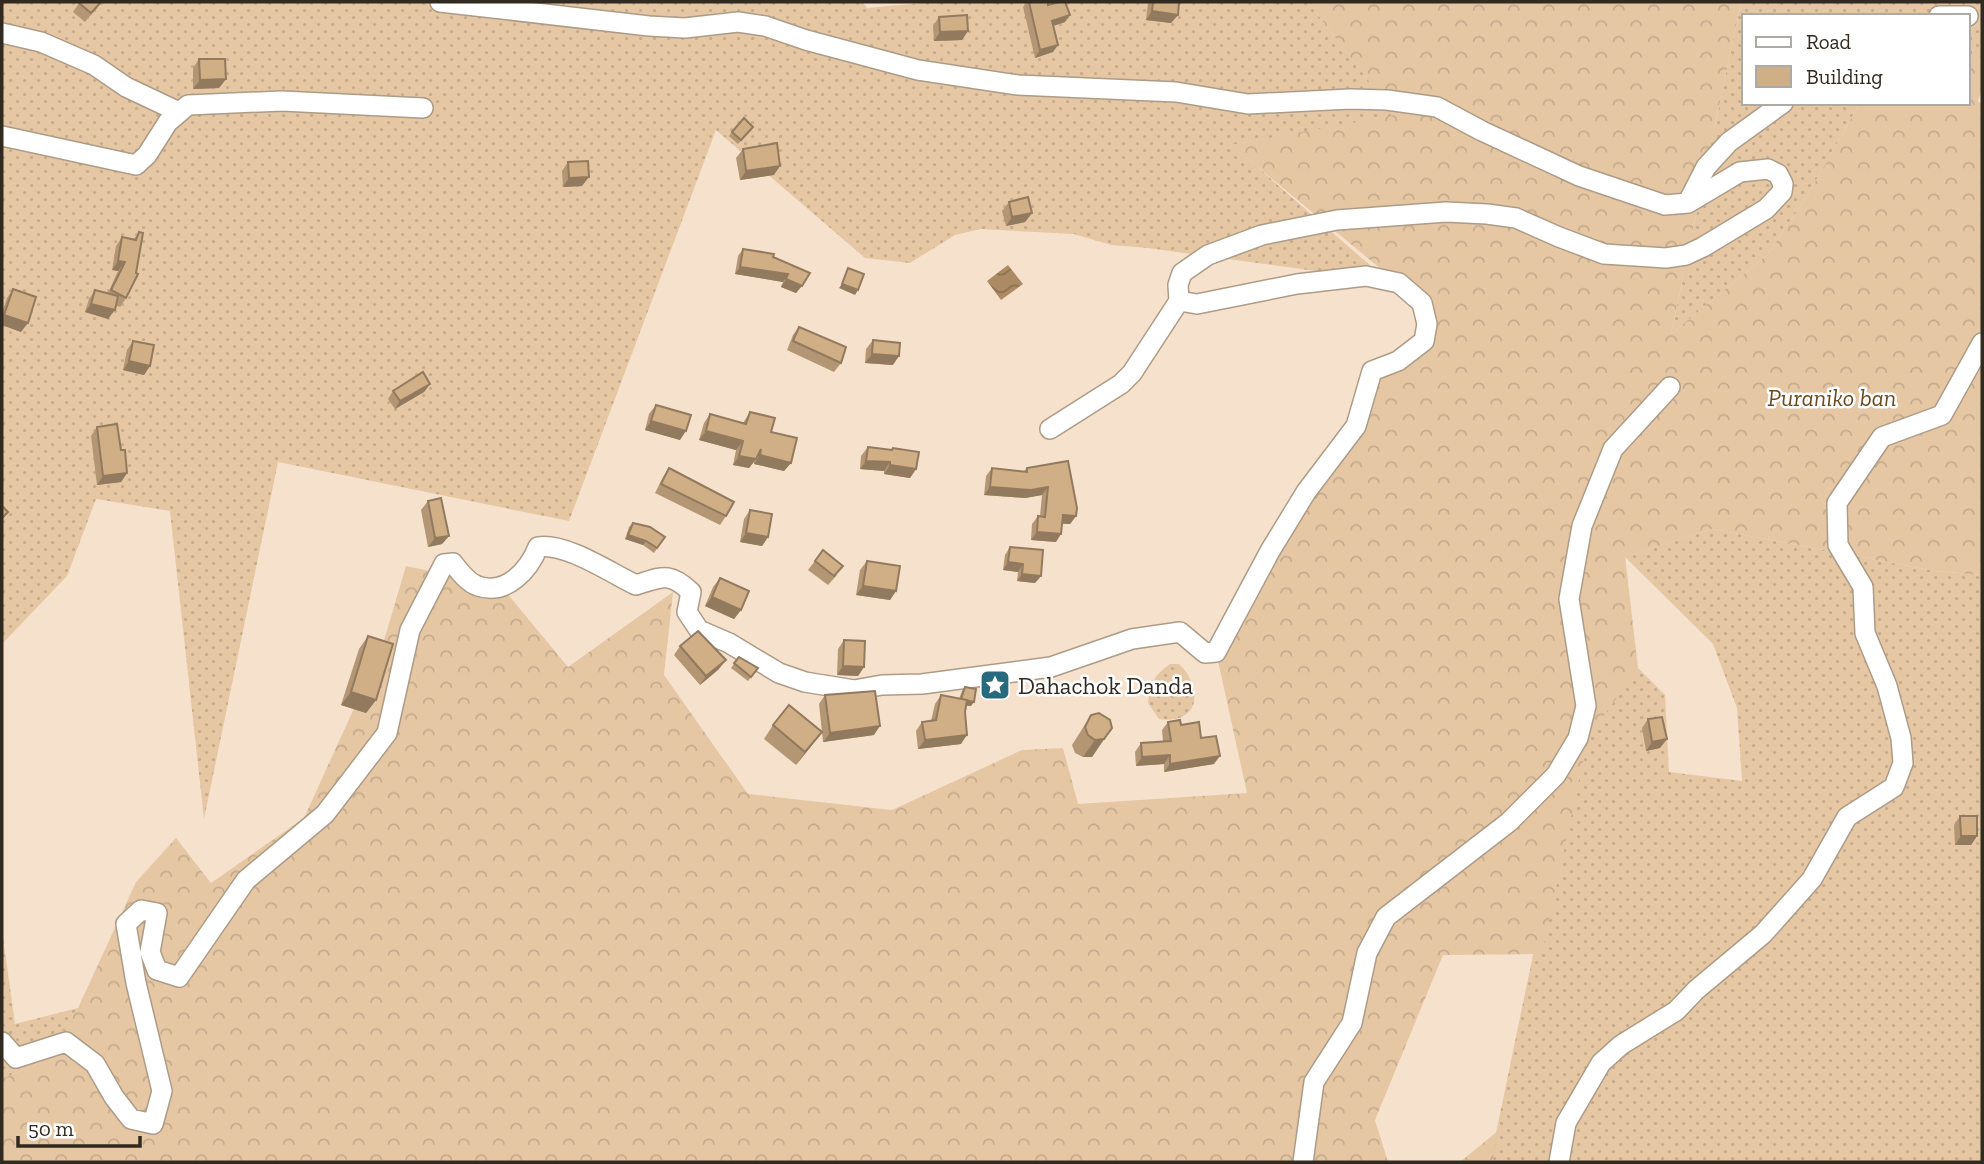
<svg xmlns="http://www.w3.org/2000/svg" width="1984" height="1164" font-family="'Zilla Slab',serif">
<defs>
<pattern id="grass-dots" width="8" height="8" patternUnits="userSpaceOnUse" patternTransform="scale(1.75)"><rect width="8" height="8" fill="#e5c7a4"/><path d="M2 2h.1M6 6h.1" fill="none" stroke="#c5ab8d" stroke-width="1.8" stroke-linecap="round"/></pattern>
<pattern id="forest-crowns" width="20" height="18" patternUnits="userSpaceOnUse" patternTransform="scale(1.75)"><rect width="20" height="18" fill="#e5c7a4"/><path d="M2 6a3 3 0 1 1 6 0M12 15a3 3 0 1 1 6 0" fill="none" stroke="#c5ab8d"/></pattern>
<pattern id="water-waves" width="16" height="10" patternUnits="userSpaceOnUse" patternTransform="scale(1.75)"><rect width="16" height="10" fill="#ac8b64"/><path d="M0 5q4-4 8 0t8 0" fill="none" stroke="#8d7252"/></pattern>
</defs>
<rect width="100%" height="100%" fill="#f6e2cc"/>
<g fill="url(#grass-dots)">
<polygon points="2,2 863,2 867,8 933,2 1308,2 1396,116 1232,145 1388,281 1148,248 1111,245 1074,234 981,229 955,235 910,263 865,258 716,130 569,521 278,462 204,819 170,511 96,499 67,576 2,644"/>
<polygon points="1741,2 1982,2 1982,54 1968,54 1968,16 1744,16 1744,103 1860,103 1806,198 1767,255 1671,334"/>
<polygon points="1713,529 1935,571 1982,575 1982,1162 1490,1162 1578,738 1638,668 1665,695 1669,772 1742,781 1737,708 1713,644 1624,556"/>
<path d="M1170,664H1179C1204,688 1200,725 1159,719L1148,703C1150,684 1153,676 1170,664Z"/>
<polygon points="2,930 15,1024 78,1008 35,1065 2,1079"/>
</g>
<g fill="url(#forest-crowns)">
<polygon points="1308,2 1741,2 1671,334 1767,255 1806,198 1860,103 1968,103 1968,54 1982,54 1982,90 1978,101 1982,105 1982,575 1935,571 1713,529 1625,556 1638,668 1588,738 1542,954 1443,955 1375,1120 1388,1162 2,1162 2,1079 35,1065 78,1008 136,882 176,838 211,883 304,818 382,647 406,566 501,586 568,667 673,592 664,675 748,794 892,810 1022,750 1063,748 1078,804 1247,793 1216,652 1356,426 1372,371 1424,341 1422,303 1231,145 1395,115"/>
<polygon points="1499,1130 1492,1162 1460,1162"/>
</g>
<polygon fill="url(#water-waves)" points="1008,265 1023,284 1001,300 987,281"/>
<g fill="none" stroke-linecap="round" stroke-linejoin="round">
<g stroke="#ae9b86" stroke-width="22">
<g id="minor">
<polyline points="440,2 649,26 685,28 738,22 765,26 806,40 918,70 1018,85 1176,92 1248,104 1350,99 1387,100 1437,107 1482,131 1579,176 1665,205 1688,203 1740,172 1768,169 1778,174 1783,184 1782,192 1766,209 1703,247 1686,255 1666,258 1604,254 1559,237 1516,218 1487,214 1446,212 1337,220 1262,235 1208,255 1182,273 1178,285 1179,301 1132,373 1121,384 1050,429"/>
<polyline points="1939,16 1968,16"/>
<polyline points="2,33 41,42 94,65 126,87 179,112"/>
<polyline points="2,136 136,165 147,155 168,122 188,105 282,101 423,108"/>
<polyline points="1688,202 1706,167 1729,142 1783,103"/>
<path d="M2,1042L16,1058L66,1042L95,1064L114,1097L131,1119L153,1124L162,1091L136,983L126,924L141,910L157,913L150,952L157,970L179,977L246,880L325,814L387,733L410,630L444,564L453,563C459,571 468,583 478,586C506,596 529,570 538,547C565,542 611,573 636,585C662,577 669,571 691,592L687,612L699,630L729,643L779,673L805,682L854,690L882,685L922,684L1051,667L1132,639L1180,632L1205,653L1216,652L1270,551L1306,492L1356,426L1372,371L1398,361L1424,341L1427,324L1422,303L1399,283L1366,276L1297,284L1197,304L1179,301"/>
<polyline points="1303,1162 1314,1082 1352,1023 1367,953 1386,917 1509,822 1556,775 1578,738 1586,706 1569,599 1582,526 1613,449 1670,387"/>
<polyline points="1559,1162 1566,1123 1601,1063 1621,1045 1676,1011 1696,990 1763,934 1812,879 1847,817 1894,787 1903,763 1901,738 1887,686 1865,633 1863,587 1838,545 1837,503 1882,437 1942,415 1982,343"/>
</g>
</g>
<use href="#minor" stroke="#fff" stroke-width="19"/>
</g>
<g fill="#b39673">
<polygon points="1027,2 1048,2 1048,5 1065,22 1053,26 1053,52 1035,58 1023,7"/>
<polygon points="1148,2 1179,2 1178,15 1171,23 1146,20"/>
<polygon points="79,3 101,3 85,22 73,12"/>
<polygon points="939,17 962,40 934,41 933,26"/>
<polygon points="199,59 226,79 219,88 193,89 193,68"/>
<polygon points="750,131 738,144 729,136 732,132"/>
<polygon points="743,149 774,175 740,180 736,158"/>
<polygon points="568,162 582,186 563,187 562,171"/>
<polygon points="1009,202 1032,213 1025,222 1006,226 1002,211"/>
<polygon points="139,232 126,298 120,307 116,305 108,319 85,312 89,299 95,290 108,293 118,271 112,270 116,246 122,237 134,239"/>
<polygon points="743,249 773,257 810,273 796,293 781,287 783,282 735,274 738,256"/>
<polygon points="13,289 21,332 2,325 2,313 7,298"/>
<polygon points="799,327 841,363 834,372 787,350 793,335"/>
<polygon points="873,340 893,365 865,363 866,349"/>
<polygon points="133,341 150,366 144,375 123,370 127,350"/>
<polygon points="430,384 424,392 395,409 388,399 393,391"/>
<polygon points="656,405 680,440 645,430 649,414"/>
<polygon points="750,412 771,432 791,463 784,471 754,464 754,462 749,468 733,465 736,450 699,440 704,423 710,414 743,423"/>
<polygon points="97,427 121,450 127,473 121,482 97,485 91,436"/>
<polygon points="868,447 891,450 893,448 916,469 910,478 884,474 884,471 860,469 861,456"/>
<polygon points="1068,461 1076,516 1070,524 1062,524 1056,542 1031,540 1032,524 1038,516 1040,516 1042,495 1025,498 984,495 986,476 992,468 1024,471 1027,468"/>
<polygon points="669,468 726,516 720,525 655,493 663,477"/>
<polygon points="428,501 449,536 442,544 428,547 421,510"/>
<polygon points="750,510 768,537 762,546 740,542 744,519"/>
<polygon points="633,523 665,537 654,553 643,545 625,539 629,527"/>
<polygon points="1010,547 1041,576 1035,583 1017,581 1018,572 1003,570 1005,555"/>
<polygon points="815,561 837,575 828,585 808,570"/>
<polygon points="867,561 896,591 890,600 856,595 860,570"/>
<polygon points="720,578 741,610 734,619 705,606 713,587"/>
<polygon points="368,636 376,700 366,713 341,705 359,649"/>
<polygon points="844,640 864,667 858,676 837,675 838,649"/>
<polygon points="680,646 719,669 700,685 674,655"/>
<polygon points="739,657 758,668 748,681 731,668"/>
<polygon points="965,687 971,706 966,706 961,744 918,749 916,731 922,722 931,721 935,704 941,695 959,699 962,691"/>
<polygon points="825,695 874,735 823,742 819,704"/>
<polygon points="1091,715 1112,728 1092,757 1083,757 1075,753 1072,745"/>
<polygon points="1648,719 1667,739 1660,748 1646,751 1642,728"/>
<polygon points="1168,722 1181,725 1201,738 1214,764 1164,772 1164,764 1136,766 1135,752 1141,743 1163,742 1162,730"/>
<polygon points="773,725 812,745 796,765 764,739"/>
<polygon points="1960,816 1977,836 1971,845 1955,845 1954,825"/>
</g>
<g fill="#927a5e">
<polygon points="1152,11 1178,15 1171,23 1146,20"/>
<polygon points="1070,15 1065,22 1047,28 1052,21"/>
<polygon points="968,31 962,40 934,41 940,32"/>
<polygon points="1058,45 1053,52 1035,58 1040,50"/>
<polygon points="226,79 219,88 193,89 200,80"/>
<polygon points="780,166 774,175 740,180 746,171"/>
<polygon points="589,177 582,186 563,187 569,178"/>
<polygon points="1032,213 1025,222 1006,226 1012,217"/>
<polygon points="118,261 125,262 118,271 112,270"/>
<polygon points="740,267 788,274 783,282 735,274"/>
<polygon points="786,279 802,286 796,293 781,287"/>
<polygon points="842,284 858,290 855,295 839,288"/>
<polygon points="91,304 115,310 108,319 85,312"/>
<polygon points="4,315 28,323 21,332 2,325 2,319"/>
<polygon points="872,354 899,356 893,365 865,363"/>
<polygon points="129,361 150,366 144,375 123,370"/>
<polygon points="430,384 424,392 395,409 400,401"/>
<polygon points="651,421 686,431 680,440 645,430"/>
<polygon points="706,431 743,441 736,450 699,440"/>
<polygon points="760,455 791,463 784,471 754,464"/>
<polygon points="739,456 756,459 749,468 733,465"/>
<polygon points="866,461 890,462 884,471 860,469"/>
<polygon points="890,465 916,469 910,478 884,474"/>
<polygon points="127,473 121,482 97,485 103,476"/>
<polygon points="990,487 1048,487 1042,495 1025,498 984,495"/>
<polygon points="1063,515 1076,516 1070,524 1058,523"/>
<polygon points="1037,532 1061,534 1056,542 1031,540"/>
<polygon points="746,533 768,537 762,546 740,542"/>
<polygon points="628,535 646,541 643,545 625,539"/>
<polygon points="449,536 442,544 428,547 435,538"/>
<polygon points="1008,562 1023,564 1018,572 1003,570"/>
<polygon points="1022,574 1041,576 1035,583 1017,581"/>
<polygon points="863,586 896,591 890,600 856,595"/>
<polygon points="712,597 741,610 734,619 705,606"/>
<polygon points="726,660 719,669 700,685 706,676"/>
<polygon points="843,666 864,667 858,676 837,675"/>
<polygon points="351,692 376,700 366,713 341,705"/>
<polygon points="961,699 974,702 971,706 958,704"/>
<polygon points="880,726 874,735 823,742 830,733"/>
<polygon points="822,732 812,745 796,765 805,752"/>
<polygon points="967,735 961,744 918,749 925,740"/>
<polygon points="1104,739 1092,757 1083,757 1095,740"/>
<polygon points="1667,739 1660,748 1646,751 1652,742"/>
<polygon points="1170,755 1164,764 1136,766 1142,757"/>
<polygon points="1220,756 1214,764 1164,772 1170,764"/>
<polygon points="1961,836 1977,836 1971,845 1955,845"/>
</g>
<g fill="#d0ae86" stroke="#927a5e" stroke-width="2">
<polygon points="80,2 101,2 91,13 79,3"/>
<polygon points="1029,2 1048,2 1048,5 1059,2 1065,2 1070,15 1052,21 1058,45 1040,50"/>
<polygon points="1153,2 1179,2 1178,15 1152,11"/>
<polygon points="967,15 968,31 940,32 939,17"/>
<polygon points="199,59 225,59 226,79 200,80"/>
<polygon points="744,118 753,127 741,140 732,132"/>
<polygon points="777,143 780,166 746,171 743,149"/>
<polygon points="588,161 589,177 569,178 568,162"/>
<polygon points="1028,197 1032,213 1012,217 1009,202"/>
<polygon points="139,232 143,233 136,273 138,274 126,298 111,290 125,262 118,261 122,237 136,240"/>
<polygon points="743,249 774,254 773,257 810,273 802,286 786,279 788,274 740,267"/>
<polygon points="848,268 864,274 858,290 842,284"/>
<polygon points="13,289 36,297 28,323 4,315"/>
<polygon points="95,290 118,296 115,310 91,304"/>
<polygon points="799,327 846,347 841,363 793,341"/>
<polygon points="873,340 900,343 899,356 872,354"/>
<polygon points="133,341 154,345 150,366 129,361"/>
<polygon points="423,372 430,384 400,401 393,391"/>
<polygon points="656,405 691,415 686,431 651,421"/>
<polygon points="750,412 775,418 771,432 797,438 791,463 760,455 761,449 756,459 739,456 743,441 706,431 710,414 746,424"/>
<polygon points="117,424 121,450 125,450 127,473 103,476 97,427"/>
<polygon points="868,447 892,450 893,448 919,452 916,469 890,465 890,462 866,461"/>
<polygon points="1068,461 1077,508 1076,516 1063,515 1061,534 1037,532 1038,516 1045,517 1048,487 1031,490 990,487 992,468 1027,472 1027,468"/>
<polygon points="669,468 734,502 726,516 661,484"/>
<polygon points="441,498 449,536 435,538 428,501"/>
<polygon points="2,506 8,512 2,518"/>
<polygon points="750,510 772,514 768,537 746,533"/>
<polygon points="633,523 650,527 665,537 657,548 646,541 628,535"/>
<polygon points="1010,547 1043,550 1041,576 1022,574 1023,564 1008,562"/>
<polygon points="823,550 843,566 834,576 815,561"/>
<polygon points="867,561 900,566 896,591 863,586"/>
<polygon points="720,578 749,591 741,610 712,597"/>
<polygon points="698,631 726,660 706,676 680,646"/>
<polygon points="368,636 393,644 376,700 351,692"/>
<polygon points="844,640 865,641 864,667 843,666"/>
<polygon points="739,657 758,668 751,677 734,663"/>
<polygon points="965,687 976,689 974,702 961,699"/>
<polygon points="875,691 880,726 830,733 825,695"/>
<polygon points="941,695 967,700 965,712 967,735 925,740 922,722 936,720"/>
<polygon points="789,705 822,732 805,752 773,725"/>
<polygon points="1099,713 1110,720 1112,728 1104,739 1095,740 1088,735 1085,727 1091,715"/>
<polygon points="1662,717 1667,739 1652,742 1648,719"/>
<polygon points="1180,720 1181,725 1199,722 1201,738 1216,736 1220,756 1170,764 1170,755 1142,757 1141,743 1171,741 1168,722"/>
<polygon points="1960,816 1977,816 1977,836 1961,836"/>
</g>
<defs>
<g id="sight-square" transform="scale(1.575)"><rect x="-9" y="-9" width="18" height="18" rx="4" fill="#286a7d" stroke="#fff"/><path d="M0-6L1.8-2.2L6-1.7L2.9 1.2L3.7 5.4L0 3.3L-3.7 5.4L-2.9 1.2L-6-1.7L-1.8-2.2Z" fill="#fff"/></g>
</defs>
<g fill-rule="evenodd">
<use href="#sight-square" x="995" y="685"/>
</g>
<g text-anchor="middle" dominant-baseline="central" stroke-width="5" stroke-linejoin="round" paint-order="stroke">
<g font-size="24" font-style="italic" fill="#6d4a1c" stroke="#fff">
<text x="1832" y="397">Puraniko ban</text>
</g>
<g font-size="24" fill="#312a21" stroke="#fff" text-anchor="start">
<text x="1018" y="685">Dahachok Danda</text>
</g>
</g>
<rect width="1984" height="1164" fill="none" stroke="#312a21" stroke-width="7"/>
<rect x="1742" y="14" width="228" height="91" fill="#ffffff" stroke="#adaaa6" stroke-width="2"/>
<rect x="1756" y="37" width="35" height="10" fill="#ffffff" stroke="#adaaa6" stroke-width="2"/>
<text x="1806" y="49" font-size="21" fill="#312a21">Road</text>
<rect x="1756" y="66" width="35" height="21" fill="#d0ae86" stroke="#adaaa6" stroke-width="2"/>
<text x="1806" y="84" font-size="21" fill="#312a21">Building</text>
<path d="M18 1136v10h122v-10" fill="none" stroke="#312a21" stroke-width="3.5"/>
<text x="28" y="1136" font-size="21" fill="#312a21" stroke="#ffffff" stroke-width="5" paint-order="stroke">50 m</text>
</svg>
